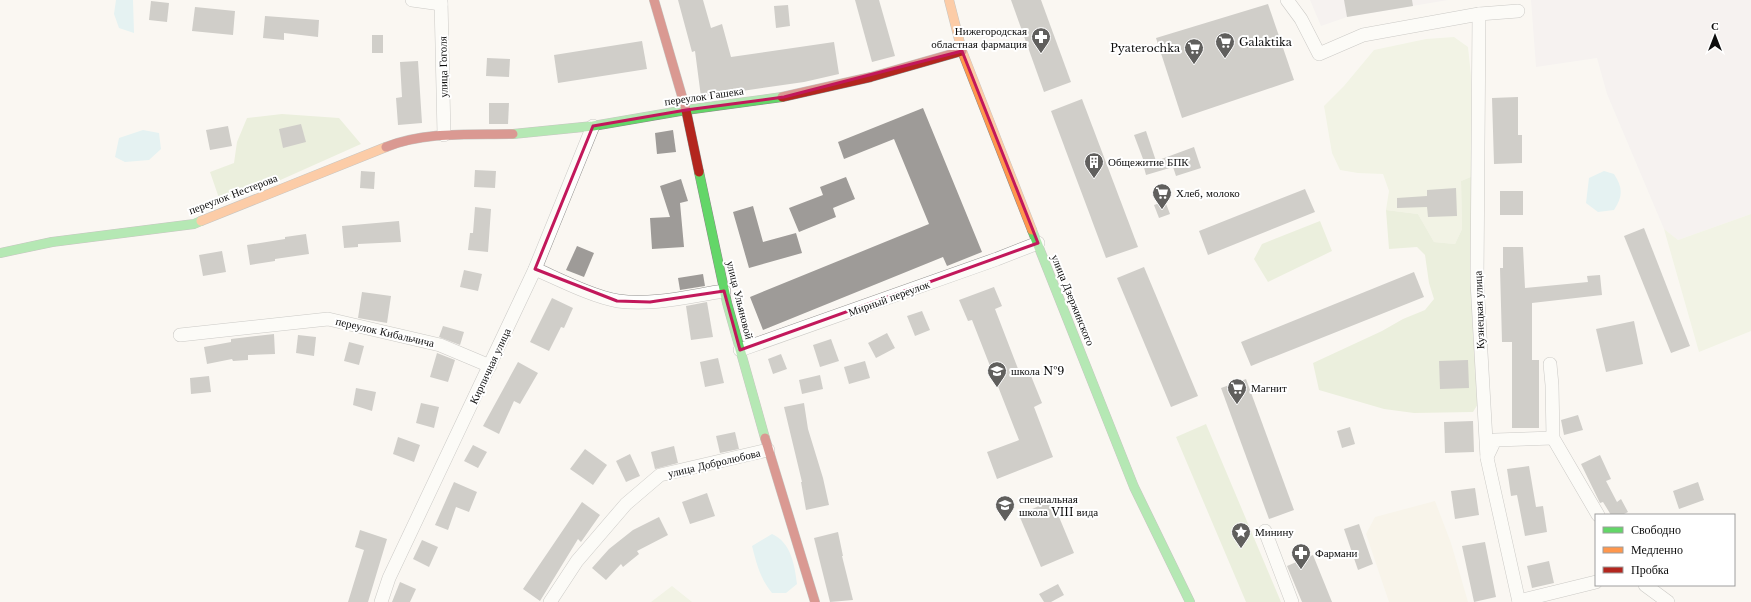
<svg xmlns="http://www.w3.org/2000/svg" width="1751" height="602" font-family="'Libre Baskerville',serif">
<rect width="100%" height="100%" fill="#faf7f2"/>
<g fill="#f1ebee">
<polygon points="1310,0 1448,0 1347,17 1321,26"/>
<polygon points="1531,0 1751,0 1751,214 1678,240 1664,229 1607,94 1597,58 1536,67"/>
</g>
<polygon fill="#f6efe0" points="1435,501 1451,543 1468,602 1389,602 1366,534 1375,517"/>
<g fill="#e8eed4">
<polygon points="1454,37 1468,47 1471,76 1473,176 1461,181 1462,229 1455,244 1434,242 1418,214 1386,210 1389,191 1383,174 1358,173 1340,170 1332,153 1324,106 1344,86 1374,50 1426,39"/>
<polygon points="1751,214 1751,331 1699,352 1664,229 1678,240"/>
<polygon points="672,586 692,602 651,602"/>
</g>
<g fill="#dae4c3">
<polygon points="282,114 339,118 361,144 276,182 220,201 210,172 234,163 237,142 247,118"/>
<polygon points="1473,176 1478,404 1473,412 1414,413 1384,409 1319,390 1313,363 1382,331 1403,319 1425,310 1434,299 1429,283 1425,255 1417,247 1389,249 1386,210 1418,214 1434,242 1455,244 1462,229 1461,181"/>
<polygon points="1320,221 1332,251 1268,282 1254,259 1262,244"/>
<polygon points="1206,424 1281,602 1246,602 1176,437"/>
</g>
<g fill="#ccebf1">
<polygon points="116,0 133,0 134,33 119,28 114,14"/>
<polygon points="143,130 159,133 161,149 149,160 125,162 115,157 119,138"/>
<path d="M1604,171L1614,174C1623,188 1623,196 1614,210L1598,212L1586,203L1589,178Z"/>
<path d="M772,534C791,542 795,566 797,584L786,593H772C760,578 757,565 752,546Z"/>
</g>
<g fill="#9e9b98">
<polygon points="678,0 703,0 711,28 722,24 731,57 834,42 839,74 804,82 701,97 695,51 692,52"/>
<polygon points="855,0 879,0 895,56 872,62"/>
<polygon points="1011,0 1041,0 1071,82 1044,92"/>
<polygon points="1344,0 1412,0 1413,6 1347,17"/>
<polygon points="151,1 169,3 167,22 149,20"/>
<polygon points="1268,4 1294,80 1182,118 1156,38"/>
<polygon points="788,5 790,26 776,28 774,6"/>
<polygon points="195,7 235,11 233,35 192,31"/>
<polygon points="265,16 319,20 318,37 284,33 284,40 263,38"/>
<rect x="372" y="35" width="11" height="18"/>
<polygon points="642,41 647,69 558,83 554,55"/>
<polygon points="487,58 510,59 509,77 486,76"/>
<polygon points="418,61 422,123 398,125 396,98 402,97 400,62"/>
<polygon points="1518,97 1518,135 1522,135 1522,163 1494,164 1492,98"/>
<polygon points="1082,99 1138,247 1106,258 1051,111"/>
<polygon points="489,103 509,103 508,124 489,124"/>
<polygon points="923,108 982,252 947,266 943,257 763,330 750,297 929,224 894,139 844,159 838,142"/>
<polygon points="301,124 306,142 283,148 279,129"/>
<polygon points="228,126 232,146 210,150 206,130"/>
<polygon points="673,130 676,152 657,154 655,133"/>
<polygon points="1146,131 1156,161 1194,147 1201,168 1176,176 1173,167 1146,175 1142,160 1143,159 1134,135"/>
<polygon points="475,170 496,171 495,188 474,187"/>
<polygon points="361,171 375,172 374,189 360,188"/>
<polygon points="846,177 855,199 833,208 836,217 799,232 789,208 823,195 820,187"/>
<polygon points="681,179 688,201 680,203 684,247 652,249 650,218 670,217 660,186"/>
<polygon points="1456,188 1457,216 1428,217 1427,207 1397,208 1397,198 1427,196 1427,190"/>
<polygon points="1305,189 1315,212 1208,255 1199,231"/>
<rect x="1500" y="191" width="23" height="24"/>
<polygon points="1165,201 1170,214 1159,218 1154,205"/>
<polygon points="753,206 763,242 796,233 802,253 749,268 733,212"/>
<polygon points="475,207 491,209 488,252 468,250 470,233 473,233"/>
<polygon points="399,221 401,242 358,244 358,247 344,248 342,226"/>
<polygon points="1644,228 1690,346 1671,353 1624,236"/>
<polygon points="306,234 309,254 275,259 275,261 250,265 247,245 285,239 285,237"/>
<polygon points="577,246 594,253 584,277 566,270"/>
<polygon points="1503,247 1523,247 1525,288 1588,282 1587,276 1600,275 1602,295 1532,303 1532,360 1539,360 1539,428 1512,428 1512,342 1502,342 1500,268 1503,268"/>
<polygon points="222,251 226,272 203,276 199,255"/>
<polygon points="1144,267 1198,396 1171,407 1117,278"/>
<polygon points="464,270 482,274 478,291 460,287"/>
<polygon points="1414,272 1424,297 1251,366 1241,342"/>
<polygon points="703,274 705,286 680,290 678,278"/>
<polygon points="994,287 1002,306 995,309 1020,374 1029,371 1042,403 1034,407 1053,457 997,479 987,452 1019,440 972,320 968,321 959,300"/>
<polygon points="362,292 391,296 387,323 358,318"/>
<polygon points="552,298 573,308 564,328 561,327 549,351 530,342"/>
<polygon points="707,302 713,337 691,340 686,306"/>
<polygon points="922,311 930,330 915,336 907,316"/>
<polygon points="1634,321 1643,364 1606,372 1596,329"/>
<polygon points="443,326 464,332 460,345 439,337"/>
<polygon points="887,333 895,348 876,358 868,343"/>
<polygon points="274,334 275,354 248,355 248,360 233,361 232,359 207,364 204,347 231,342 231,339"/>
<polygon points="298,335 316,337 314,356 296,353"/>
<polygon points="831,339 839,361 820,367 813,345"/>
<polygon points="349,342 364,346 359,365 344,361"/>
<polygon points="437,353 455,360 448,382 430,377"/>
<polygon points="781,354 787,369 773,374 768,359"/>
<polygon points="718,358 724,383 705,387 700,362"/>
<polygon points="1468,360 1469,388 1440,389 1439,361"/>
<polygon points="865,361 870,378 849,384 844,367"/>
<polygon points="518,362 538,373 520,404 514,401 499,434 483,426"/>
<polygon points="820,375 823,389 802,394 799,380"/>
<polygon points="209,376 211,392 191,394 190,378"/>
<polygon points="1246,379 1294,510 1269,519 1221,388"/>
<polygon points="356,388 376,392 372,411 353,405"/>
<polygon points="421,403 439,407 434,428 416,423"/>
<polygon points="804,403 808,429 823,478 829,505 806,510 801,482 802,482 784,407"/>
<polygon points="1578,415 1583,430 1564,435 1561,420"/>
<polygon points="1473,421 1474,452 1445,453 1444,422"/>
<polygon points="1350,427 1355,444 1342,448 1337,431"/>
<polygon points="735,432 739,449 720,453 716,436"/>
<polygon points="398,437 420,445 414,462 393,454"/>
<polygon points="473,445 487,452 478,468 464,461"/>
<polygon points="674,446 678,463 655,469 651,452"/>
<polygon points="585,449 607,465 593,485 570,469"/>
<polygon points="630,454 640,476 626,482 616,461"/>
<polygon points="1600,455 1611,479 1606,481 1617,502 1621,499 1628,512 1622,515 1611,515 1603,502 1600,503 1581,464"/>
<polygon points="1529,466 1536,507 1543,506 1547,532 1525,536 1517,495 1511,496 1507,469"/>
<polygon points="454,482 477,492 469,512 456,507 448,530 435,525"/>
<polygon points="1698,482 1704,500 1679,509 1673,491"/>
<polygon points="1475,488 1479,515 1455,519 1451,491"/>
<polygon points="707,493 715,516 690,524 682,502"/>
<polygon points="1052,500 1074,553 1041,567 1019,515"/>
<polygon points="582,502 600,515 581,542 578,539 540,601 523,589"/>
<polygon points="659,517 668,535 637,551 639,554 623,567 621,564 606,580 592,568 609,549 633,530"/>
<polygon points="1359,524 1373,564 1358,570 1344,529"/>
<polygon points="360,530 387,539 368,602 348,602 364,550 355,547"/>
<polygon points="838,532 843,556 842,556 853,600 830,602 814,538"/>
<polygon points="422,540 438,547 429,567 413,559"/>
<polygon points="1485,542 1496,597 1474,602 1462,546"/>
<polygon points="1313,555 1332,602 1302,602 1287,566"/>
<polygon points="1549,561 1554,583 1532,588 1527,566"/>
<polygon points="400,582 416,589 410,602 392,602"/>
<polygon points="1058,584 1064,595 1051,602 1044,602 1039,594"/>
</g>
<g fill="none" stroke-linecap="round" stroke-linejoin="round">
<g stroke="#949290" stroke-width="14">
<g id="street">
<polyline points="412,0 441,4"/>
<polyline points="441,0 444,135"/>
<polyline points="1287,0 1301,19 1319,54 1363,35 1479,14 1518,11"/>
<polyline points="1479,14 1477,282 1487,458 1519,602"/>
<path d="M535,269C558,279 593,297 618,301C653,306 690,296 724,291"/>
<polyline points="180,335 328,319 440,345 490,366"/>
<polyline points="740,350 997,259 1038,243"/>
<polyline points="1550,364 1552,385 1553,438 1598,515"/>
<polyline points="1487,457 1495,440 1553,438"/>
<polyline points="1265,531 1292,602"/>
<polyline points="1645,585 1668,602"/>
<polyline points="1519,601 1596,582"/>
<polyline points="381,602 389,578 535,269 593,126"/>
<polyline points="550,602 577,561 626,504 660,475 768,450"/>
</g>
</g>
<g stroke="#8a8987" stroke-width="10">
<g id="fast">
<polyline points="513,134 593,126 686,110 782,97"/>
<polyline points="699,172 727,303 765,438"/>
<polyline points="1032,230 1134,487 1190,602"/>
<polyline points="0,253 52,242 194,224 201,221"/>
</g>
</g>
<g stroke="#8a8987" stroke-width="10">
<g id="slow">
<polyline points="949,0 962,51 1032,230"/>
<polyline points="201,221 386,147"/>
</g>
</g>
<g stroke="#8a8987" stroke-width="10">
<g id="jam">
<polyline points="654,0 686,110 699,172"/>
<polyline points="782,97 871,77 962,51"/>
<path d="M386,147C426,131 471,135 513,134"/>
<polyline points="765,438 815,602"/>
</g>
</g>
<use href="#street" stroke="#fefefd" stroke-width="13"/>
<use href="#fast" stroke="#63d668" stroke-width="9"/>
<use href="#slow" stroke="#ff974d" stroke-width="9"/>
<use href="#jam" stroke="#b3261e" stroke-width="9"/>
</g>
<path d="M0 0H1751V602H0ZM962,51L1038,243L740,350L724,291L650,302L617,301L535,269L593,126L686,110L784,97Z" fill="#faf7f2" fill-opacity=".55" fill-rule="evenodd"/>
<path fill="none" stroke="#c2185b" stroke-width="3" stroke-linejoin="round" d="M962,51L1038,243L740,350L724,291L650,302L617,301L535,269L593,126L686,110L784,97Z"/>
<defs>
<g id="pharmacy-pin" transform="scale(1)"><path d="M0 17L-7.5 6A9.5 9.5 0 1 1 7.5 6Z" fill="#605f5d" stroke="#fff"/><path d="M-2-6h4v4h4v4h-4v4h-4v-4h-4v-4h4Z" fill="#fff"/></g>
<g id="supermarket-pin" transform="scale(1)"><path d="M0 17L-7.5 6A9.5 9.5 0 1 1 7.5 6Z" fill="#605f5d" stroke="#fff"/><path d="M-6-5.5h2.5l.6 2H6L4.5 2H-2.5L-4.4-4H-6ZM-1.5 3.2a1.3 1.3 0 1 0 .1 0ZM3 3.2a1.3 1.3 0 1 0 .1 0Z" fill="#fff"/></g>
<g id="building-pin" transform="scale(1)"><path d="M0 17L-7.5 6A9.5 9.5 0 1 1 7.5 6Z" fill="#605f5d" stroke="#fff"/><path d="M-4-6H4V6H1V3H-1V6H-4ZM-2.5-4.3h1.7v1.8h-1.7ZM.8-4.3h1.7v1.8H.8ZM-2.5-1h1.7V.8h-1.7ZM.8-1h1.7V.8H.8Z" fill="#fff"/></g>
<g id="school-pin" transform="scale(1)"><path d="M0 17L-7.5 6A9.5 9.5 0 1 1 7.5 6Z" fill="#605f5d" stroke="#fff"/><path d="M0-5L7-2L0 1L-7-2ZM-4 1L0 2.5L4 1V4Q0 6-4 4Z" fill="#fff"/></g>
<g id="sight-pin" transform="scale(1)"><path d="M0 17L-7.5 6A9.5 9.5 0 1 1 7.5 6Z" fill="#605f5d" stroke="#fff"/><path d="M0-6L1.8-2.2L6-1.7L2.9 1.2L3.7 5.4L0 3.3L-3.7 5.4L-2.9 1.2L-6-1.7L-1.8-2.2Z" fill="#fff"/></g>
</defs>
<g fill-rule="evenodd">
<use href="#pharmacy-pin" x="1041" y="37"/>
<use href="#supermarket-pin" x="1225" y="42"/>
<use href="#supermarket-pin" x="1194" y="48"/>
<use href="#building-pin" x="1094" y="162"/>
<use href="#supermarket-pin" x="1162" y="193"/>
<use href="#school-pin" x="997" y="371"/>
<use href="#supermarket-pin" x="1237" y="388"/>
<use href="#school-pin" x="1005" y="505"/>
<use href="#sight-pin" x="1241" y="532"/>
<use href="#pharmacy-pin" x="1301" y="553"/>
</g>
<g text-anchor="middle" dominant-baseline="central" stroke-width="4" stroke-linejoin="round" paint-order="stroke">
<g font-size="11" fill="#0d0d0d" stroke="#fff" text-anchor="start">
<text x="1027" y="31" text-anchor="end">Нижегородская<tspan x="1027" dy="13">областная фармация</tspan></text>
<text x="1239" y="42">Galaktika</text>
<text x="1180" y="48" text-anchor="end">Pyaterochka</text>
<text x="1108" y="162">Общежитие БПК</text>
<text x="1176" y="193">Хлеб, молоко</text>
<text x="1011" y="371">школа №9</text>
<text x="1251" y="388">Магнит</text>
<text x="1019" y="499">специальная<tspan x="1019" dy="13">школа VIII вида</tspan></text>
<text x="1255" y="532">Минину</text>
<text x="1315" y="553">Фармани</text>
</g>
<g font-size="11" fill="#0d0d0d" stroke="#fff">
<text transform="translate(443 67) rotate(-91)">улица Гоголя</text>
<text transform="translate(704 96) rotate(-8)">переулок Гашека</text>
<text transform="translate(233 194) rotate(-21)">переулок Нестерова</text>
<text transform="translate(889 298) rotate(-20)">Мирный переулок</text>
<text transform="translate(740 300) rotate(76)">улица Ульяновой</text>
<text transform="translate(1073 300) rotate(68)">улица Дзержинского</text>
<text transform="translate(1479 310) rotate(-92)">Кузнецкая улица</text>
<text transform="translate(385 332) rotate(13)">переулок Кибальчича</text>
<text transform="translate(490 366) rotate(-65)">Кирпичная улица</text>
<text transform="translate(714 463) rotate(-13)">улица Добролюбова</text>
</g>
</g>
<rect x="1595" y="514" width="140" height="72" fill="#ffffff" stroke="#9e9e9e"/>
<rect x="1603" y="527" width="20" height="6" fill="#63d668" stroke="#9e9e9e"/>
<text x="1631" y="534" font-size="12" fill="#0d0d0d">Свободно</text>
<rect x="1603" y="547" width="20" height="6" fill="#ff974d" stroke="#9e9e9e"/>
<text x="1631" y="554" font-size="12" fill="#0d0d0d">Медленно</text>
<rect x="1603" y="567" width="20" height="6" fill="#b3261e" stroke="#9e9e9e"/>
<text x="1631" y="574" font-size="12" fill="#0d0d0d">Пробка</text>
<g transform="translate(1715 36)" stroke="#ffffff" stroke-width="3" paint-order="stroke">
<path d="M0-3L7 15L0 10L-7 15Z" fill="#0d0d0d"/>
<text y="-6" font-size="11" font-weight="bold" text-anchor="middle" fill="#0d0d0d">С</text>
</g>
</svg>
